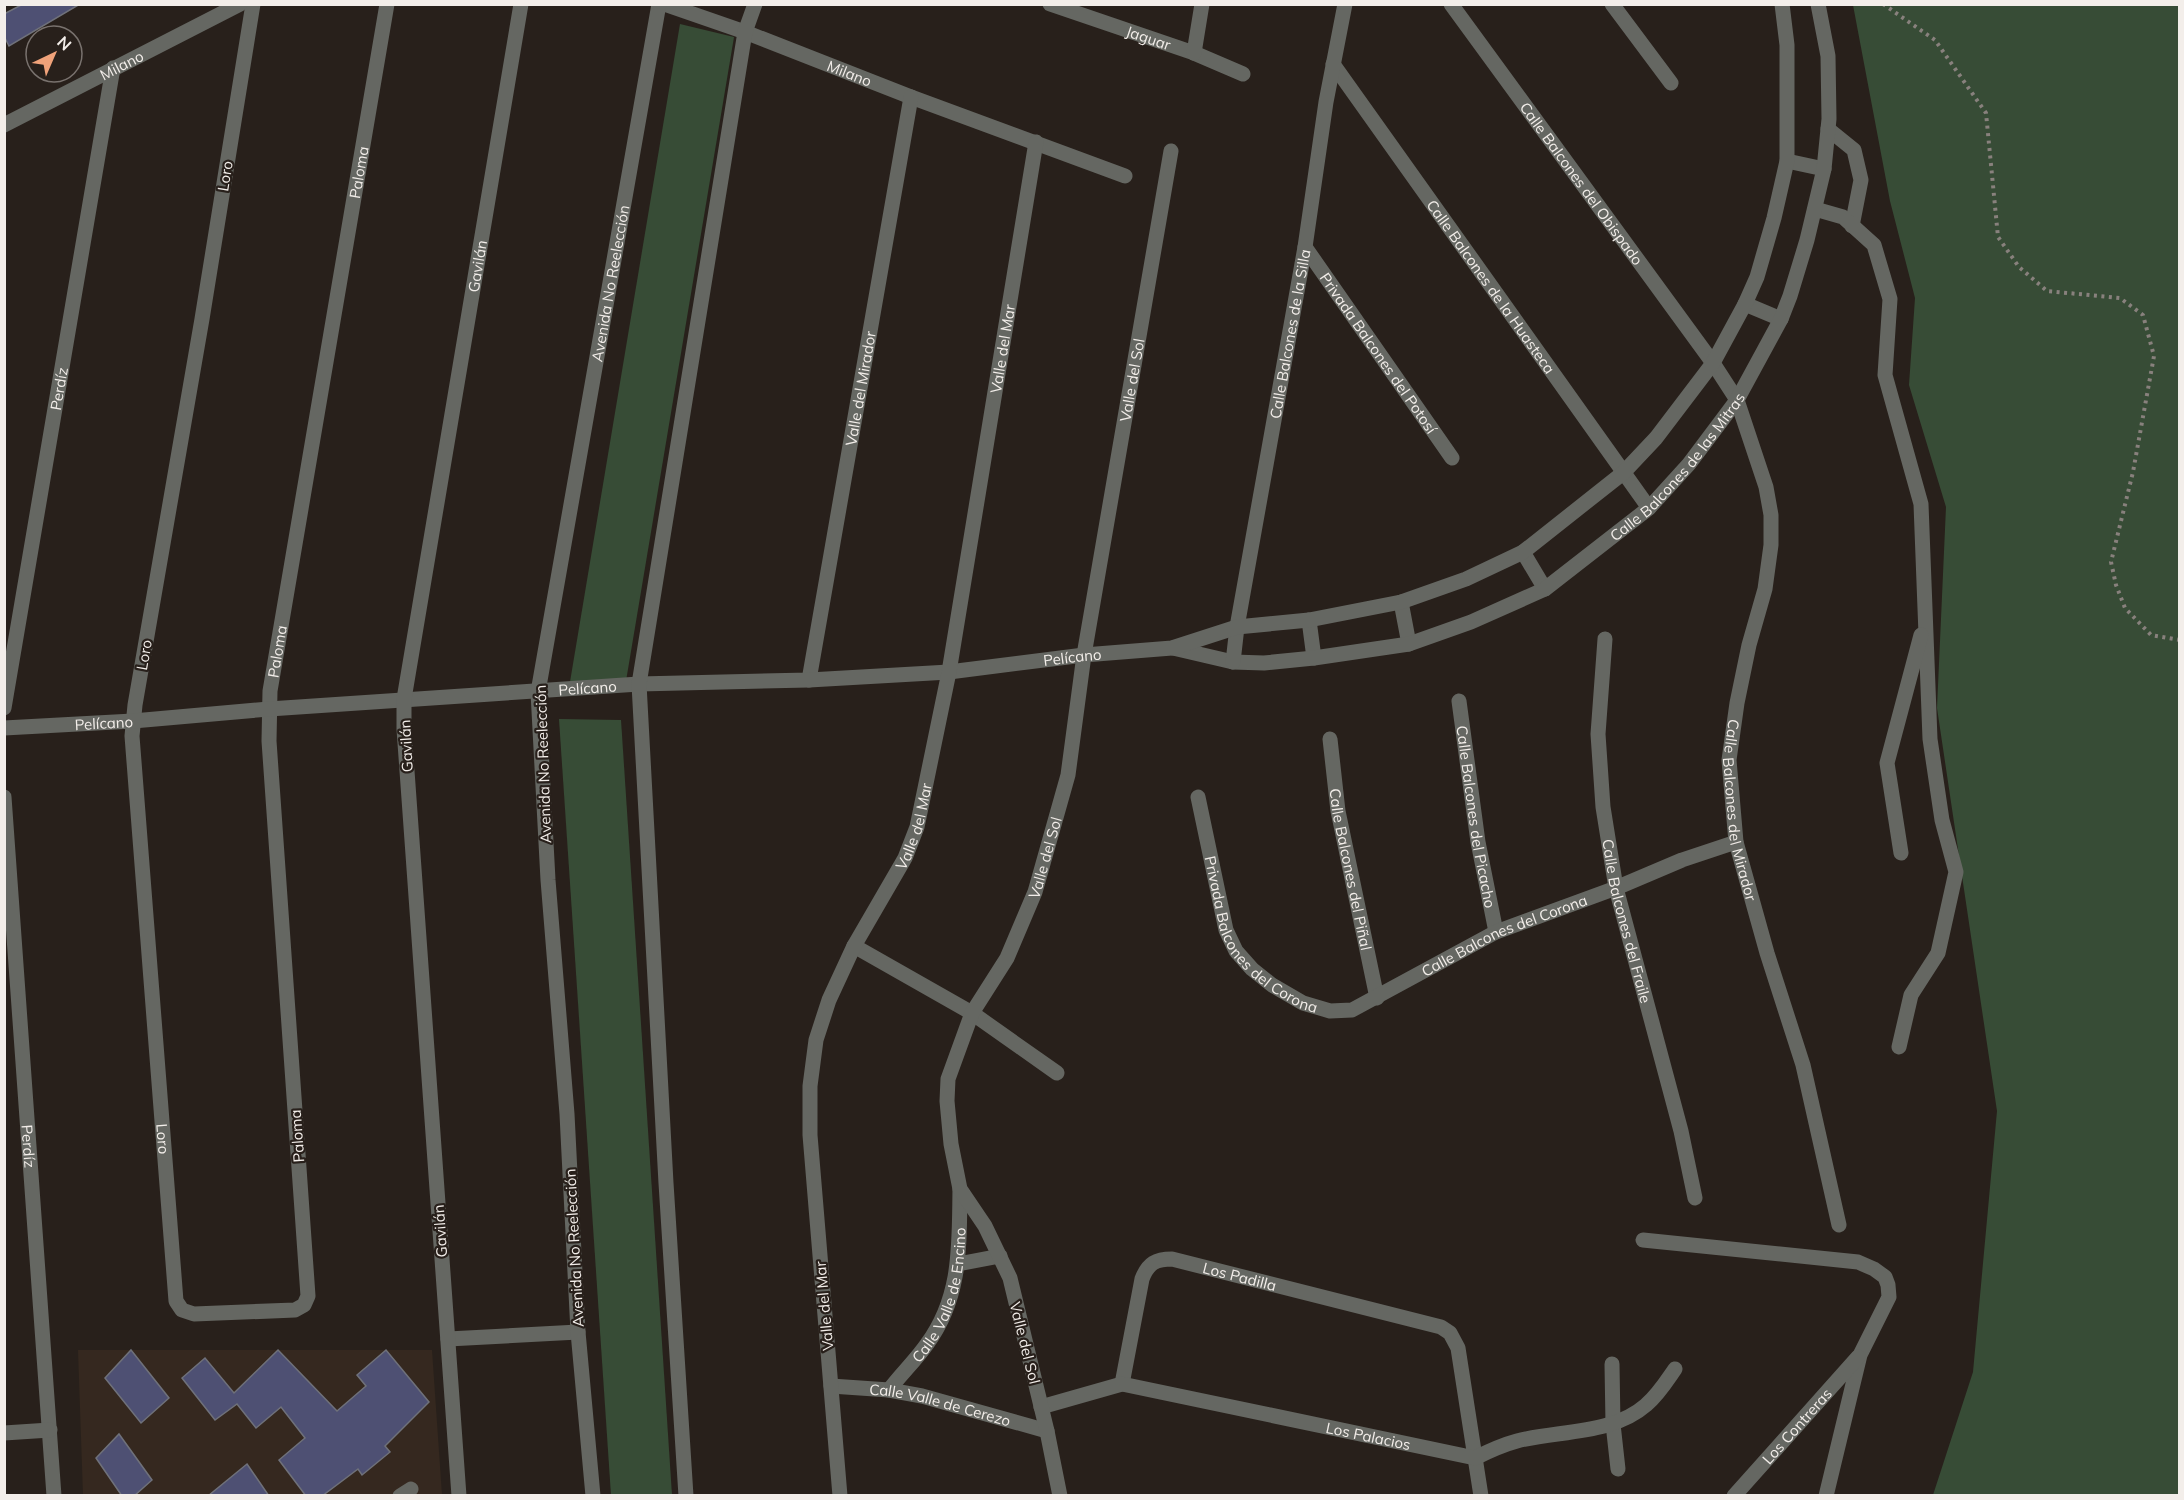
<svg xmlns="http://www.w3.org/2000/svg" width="2184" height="1500" font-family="Mulish,sans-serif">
<rect width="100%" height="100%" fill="#28201b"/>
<polygon fill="#35281f" points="78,1350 432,1350 442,1495 83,1495"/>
<g fill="#374c36">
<polygon points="1853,5 2179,5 2179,1495 1933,1495 1973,1372 1997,1111 1937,708 1946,507 1909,385 1915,298 1890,201"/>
<polygon points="680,24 734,37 626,681 570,682"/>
<polygon points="559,719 621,720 672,1495 611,1495"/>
</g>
<g fill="#4e5073" stroke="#6f717a" stroke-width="1.5">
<polygon points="23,4 80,4 9,46 4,36 4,14"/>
<polygon points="131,1350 169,1398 141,1423 105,1378"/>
<polygon points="278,1350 337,1411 366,1386 357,1375 386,1350 429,1402 385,1446 390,1452 362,1475 358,1469 322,1496 306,1496 279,1460 305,1438 281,1407 256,1428 237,1404 215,1420 182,1378 205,1358 234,1393"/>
<polygon points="119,1434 152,1480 134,1496 122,1496 96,1458"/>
<polygon points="247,1464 269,1496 208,1496"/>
</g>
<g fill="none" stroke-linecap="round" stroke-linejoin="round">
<polyline stroke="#88817d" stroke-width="4" stroke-dasharray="3 4.5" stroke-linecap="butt" points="1883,4 1935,40 1986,113 1998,237 2019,267 2047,291 2120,298 2143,315 2154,356 2133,472 2111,562 2116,585 2125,608 2151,635 2180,640"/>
<g stroke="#656762" stroke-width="15">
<path id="s1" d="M253,4L202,319L135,705L132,736L176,1301L182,1310L194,1314L295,1310L304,1305L308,1296L269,741L270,691L387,4"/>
<path id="s2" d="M664,4L745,32L911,97L1125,176"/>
<path id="s3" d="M1050,4L1194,53L1243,74"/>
<path id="s4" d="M1451,4L1713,363L1737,400L1766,487L1771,515V545L1765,589L1749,645L1737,703L1729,760L1736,842L1767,953L1803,1065L1839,1225"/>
<polyline points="1612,4 1671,83"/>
<polyline points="1194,53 1202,4"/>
<path id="s5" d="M1333,64L1649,508"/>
<path id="s6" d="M4,125L240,4"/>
<polyline points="1828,129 1854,150 1861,180 1852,226"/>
<polyline points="1787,161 1824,169"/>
<polyline points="1815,209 1843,217 1874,245 1890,299 1885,375 1921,504 1930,739 1942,820 1956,872 1938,953 1911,995 1899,1047"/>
<path id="s7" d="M1305,247L1452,458"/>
<polyline points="1745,304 1781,319"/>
<polyline points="1523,552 1545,589"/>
<polyline points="1401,602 1409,644"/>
<polyline points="1309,620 1314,658"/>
<path id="s8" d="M1605,639L1598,734L1603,807L1616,888L1681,1131L1695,1198"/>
<path id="s9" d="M1173,648L1233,662L1264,663L1314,658L1409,644L1471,622L1545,589L1649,508L1689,464L1737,400L1781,319L1790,296L1807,240L1824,169L1829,119L1828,56L1818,4"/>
<path id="s10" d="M1233,662L1237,627L1305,247L1326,102L1345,4"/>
<path id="s11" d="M809,680L911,97"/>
<path id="s12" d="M1459,701L1478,842L1496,932"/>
<path id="s13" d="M4,708L113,68"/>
<path id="s14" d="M4,728L133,721L269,709L639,684L809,680L949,672L1084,655L1172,648L1237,627L1309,620L1401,602L1466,579L1523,552L1623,473L1656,438L1713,363L1745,304L1757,277L1774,218L1787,161V45L1782,4"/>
<path id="s15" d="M1330,739L1338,811L1377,998"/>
<path id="s16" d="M4,797L54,1496"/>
<path id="s17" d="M1198,797L1226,930L1236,951L1252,969L1272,985L1303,1003L1330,1011L1352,1010L1496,932L1616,888L1682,860L1736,842"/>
<polyline points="1901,853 1887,763 1921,635"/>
<polyline points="854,946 972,1013 1057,1073"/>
<polyline points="1643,1240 1858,1262 1874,1269 1885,1277 1888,1285 1889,1297 1860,1355 1826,1496"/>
<polyline points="958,1264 1000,1256"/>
<polyline points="448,1339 578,1332"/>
<polyline points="1612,1364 1613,1424 1618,1469"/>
<path id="s18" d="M1122,1384L1142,1279C1148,1263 1156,1259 1172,1259L1441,1327L1450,1333L1458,1348L1481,1496"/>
<path id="s19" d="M831,1386L889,1390L922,1396L1047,1431"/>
<path id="s20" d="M889,1390C901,1374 916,1360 927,1344C962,1296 959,1245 960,1189"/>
<path id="s21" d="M1041,1407L1122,1384L1475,1458C1489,1451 1502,1445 1517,1441C1559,1430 1612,1435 1646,1405C1658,1395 1666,1382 1675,1369"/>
<polyline points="4,1433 50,1430"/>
<polyline points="400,1496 411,1489"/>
<path id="s22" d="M459,1496L404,729V699L521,4"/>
<path id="s23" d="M593,1496L578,1332L567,1114L548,880L538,692L659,4"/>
<polyline points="686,1496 666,1183 639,684 745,32 755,4"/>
<path id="s24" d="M840,1496L810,1135V1086L816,1040L829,1000L854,946L905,858L917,827L949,672L1036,142"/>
<path id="s25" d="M1060,1496L1047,1431L1010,1278L985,1226L960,1189L951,1144L947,1101L948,1079L972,1013L1007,958L1035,892L1068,775L1084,655L1171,151"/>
<path id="s26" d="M1734,1496L1858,1357"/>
</g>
</g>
<g text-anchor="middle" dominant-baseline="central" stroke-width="4.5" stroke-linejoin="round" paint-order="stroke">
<g font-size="15" fill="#f3eeea" stroke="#28201b">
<text stroke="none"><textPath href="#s3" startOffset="104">Jaguar</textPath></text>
<text stroke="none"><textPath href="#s6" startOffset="132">Milano</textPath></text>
<text stroke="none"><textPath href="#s2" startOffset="198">Milano</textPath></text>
<text stroke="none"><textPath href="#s1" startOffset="2586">Paloma</textPath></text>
<text transform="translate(225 176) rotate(-81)">Loro</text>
<text stroke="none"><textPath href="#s4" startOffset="222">Calle Balcones del Obispado</textPath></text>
<text stroke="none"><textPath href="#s22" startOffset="1238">Gavilán</textPath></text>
<text stroke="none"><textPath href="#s23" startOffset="1221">Avenida No Reelección</textPath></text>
<text stroke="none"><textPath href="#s5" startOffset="273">Calle Balcones de la Huasteca</textPath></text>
<text stroke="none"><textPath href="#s10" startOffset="333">Calle Balcones de la Silla</textPath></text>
<text stroke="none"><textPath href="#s24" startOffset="1180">Valle del Mar</textPath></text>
<text stroke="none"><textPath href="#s7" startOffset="129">Privada Balcones del Potosí</textPath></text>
<text stroke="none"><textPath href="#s25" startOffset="1166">Valle del Sol</textPath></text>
<text stroke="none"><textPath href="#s13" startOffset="324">Perdíz</textPath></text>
<text stroke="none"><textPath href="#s11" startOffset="296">Valle del Mirador</textPath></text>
<text stroke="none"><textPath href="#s9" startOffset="567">Calle Balcones de las Mitras</textPath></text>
<text stroke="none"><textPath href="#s1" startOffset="2100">Paloma</textPath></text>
<text transform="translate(144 655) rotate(-80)">Loro</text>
<text stroke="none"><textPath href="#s14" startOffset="1071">Pelícano</textPath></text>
<text stroke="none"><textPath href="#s14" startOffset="585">Pelícano</textPath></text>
<text stroke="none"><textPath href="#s14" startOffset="100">Pelícano</textPath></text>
<text transform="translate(406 746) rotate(-93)">Gavilán</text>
<text transform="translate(543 764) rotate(-92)">Avenida No Reelección</text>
<text stroke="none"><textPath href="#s4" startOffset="909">Calle Balcones del Mirador</textPath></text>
<text stroke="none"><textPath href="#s12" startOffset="117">Calle Balcones del Picacho</textPath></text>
<text stroke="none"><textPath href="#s24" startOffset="694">Valle del Mar</textPath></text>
<text stroke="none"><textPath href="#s25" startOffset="680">Valle del Sol</textPath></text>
<text stroke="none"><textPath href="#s15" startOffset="132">Calle Balcones del Piñal</textPath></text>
<text stroke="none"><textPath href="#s8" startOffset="285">Calle Balcones del Fraile</textPath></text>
<text stroke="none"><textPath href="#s17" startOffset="160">Privada Balcones del Corona</textPath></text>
<text stroke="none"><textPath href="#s17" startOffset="465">Calle Balcones del Corona</textPath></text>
<text transform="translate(297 1136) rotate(-94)">Paloma</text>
<text stroke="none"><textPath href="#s1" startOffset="1146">Loro</textPath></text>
<text stroke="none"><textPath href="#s16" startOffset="350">Perdíz</textPath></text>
<text transform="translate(440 1231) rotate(-94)">Gavilán</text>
<text transform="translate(574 1248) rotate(-93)">Avenida No Reelección</text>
<text stroke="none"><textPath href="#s18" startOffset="216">Los Padilla</textPath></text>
<text stroke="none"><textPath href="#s20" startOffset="111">Calle Valle de Encino</textPath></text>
<text transform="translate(824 1306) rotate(-95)">Valle del Mar</text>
<text transform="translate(1025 1343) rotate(76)">Valle del Sol</text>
<text stroke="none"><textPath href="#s19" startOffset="111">Calle Valle de Cerezo</textPath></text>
<text stroke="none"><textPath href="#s26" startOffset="94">Los Contreras</textPath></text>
<text stroke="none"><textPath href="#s21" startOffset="336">Los Palacios</textPath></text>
</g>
</g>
<rect width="2184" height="1500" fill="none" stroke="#f3eeea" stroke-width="12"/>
<g transform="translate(54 54) rotate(44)"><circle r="28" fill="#28201b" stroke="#79726e" stroke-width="1.5"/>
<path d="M0-4.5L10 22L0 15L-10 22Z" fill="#f0a27a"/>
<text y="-9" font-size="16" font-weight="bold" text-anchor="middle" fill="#f3eeea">N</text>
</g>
</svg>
